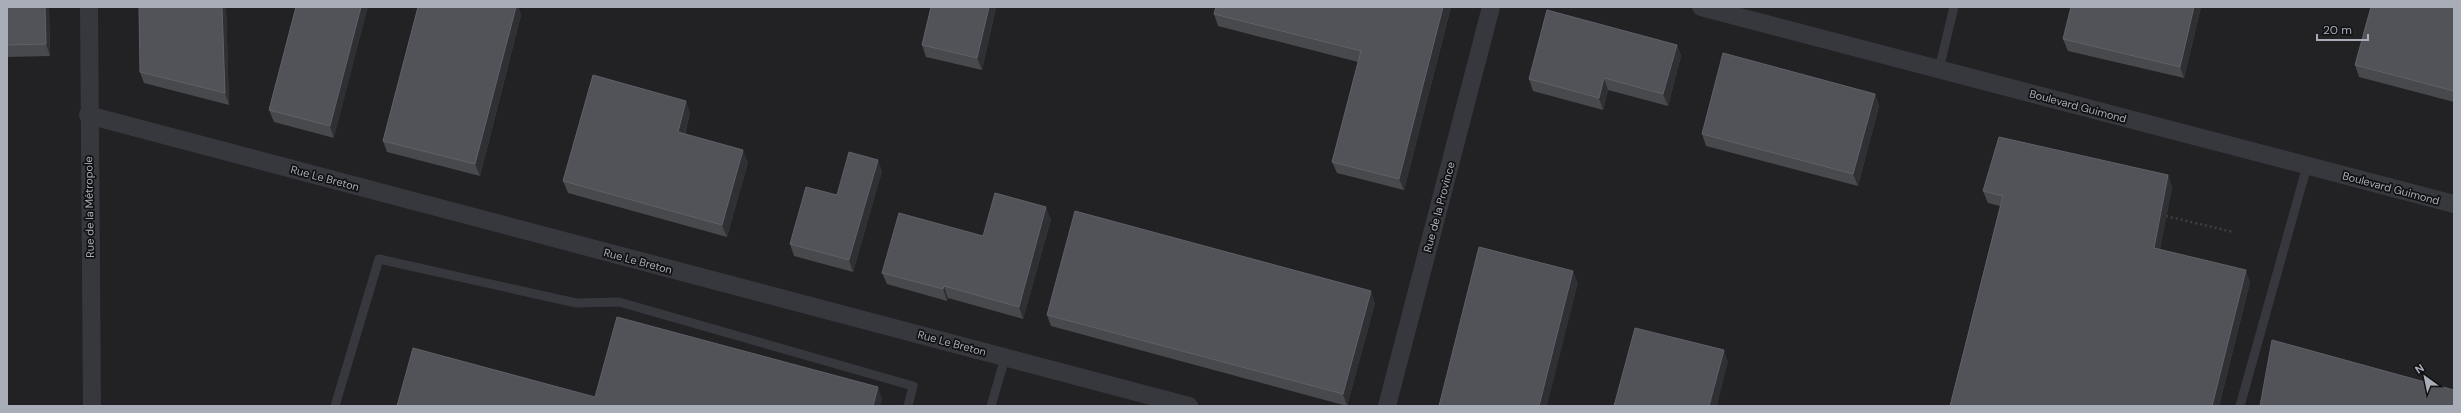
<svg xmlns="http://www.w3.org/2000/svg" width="2461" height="413" font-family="'DM Sans',sans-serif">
<rect width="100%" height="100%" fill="#161618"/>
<rect fill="#222225" x="7" y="7" width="2447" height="399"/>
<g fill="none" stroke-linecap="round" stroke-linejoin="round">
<polyline stroke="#3d3f44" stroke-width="2.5" stroke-dasharray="2 3" stroke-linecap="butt" points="2166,216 2233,232"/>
<g stroke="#37383d" stroke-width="9">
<polyline points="1939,69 1954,7"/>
<polyline points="335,406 379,259 576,303 619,302 913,386 908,406"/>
<polyline points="991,406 1005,358"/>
<polyline points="2240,406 2307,166"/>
</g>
<g stroke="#37383d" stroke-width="18">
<polyline points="89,7 92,406"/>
<polyline points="1701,7 2454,204"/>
<polyline points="88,115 1189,406"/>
<polyline points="1387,406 1491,7"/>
</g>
</g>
<g fill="#47494d">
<polygon points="7,7 49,7 50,56 7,57"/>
<polygon points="226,7 229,105 144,83 140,72"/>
<polygon points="296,7 334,138 274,122 269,110"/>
<polygon points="418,7 518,7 521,15 480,176 387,152 383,141"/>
<polygon points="931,7 996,7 982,70 926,57 922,45"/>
<polygon points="1216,7 1451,7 1404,190 1337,173 1332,162 1358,62 1218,26 1214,14"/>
<polygon points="2201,7 2184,78 2068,51 2063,39"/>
<polygon points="2454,7 2454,102 2359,77 2355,65"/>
<polygon points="1677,45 1681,56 1668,106 1608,90 1603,110 1533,91 1529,79"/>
<polygon points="1875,94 1879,106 1858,186 1706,146 1702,134"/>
<polygon points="690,113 685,134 748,162 727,237 568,193 563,181"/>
<polygon points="882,171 853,272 794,256 790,244 837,195"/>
<polygon points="2168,175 2172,187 2160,249 2250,282 2219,406 1950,406 2000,206 1988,203 1983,191"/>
<polygon points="1051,219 1023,319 948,298 947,301 887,284 882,273 983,236"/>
<polygon points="1375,303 1347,406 1051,326 1047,315"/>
</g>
<g fill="#2f3033">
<polygon points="45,7 49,7 50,56 46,44"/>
<polygon points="222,7 226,7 229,105 225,93"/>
<polygon points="361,7 368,7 334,138 330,126"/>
<polygon points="516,7 518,7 521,15 480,176 475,164"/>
<polygon points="989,7 996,7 982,70 977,58"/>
<polygon points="1443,7 1451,7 1404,190 1399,179"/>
<polygon points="2194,7 2201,7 2184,78 2180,67"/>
<polygon points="1677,45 1681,56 1668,106 1663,94"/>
<polygon points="1604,78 1608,90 1603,110 1599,98"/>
<polygon points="1875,94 1879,106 1858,186 1853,174"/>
<polygon points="686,101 690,113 682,143 678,132"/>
<polygon points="743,150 748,162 727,237 722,225"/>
<polygon points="878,160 882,171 853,272 849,260"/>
<polygon points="2168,175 2172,187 2158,260 2154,248"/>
<polygon points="1046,207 1051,219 1023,319 1019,307"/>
<polygon points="2246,270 2250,282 2219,406 2212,406"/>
<polygon points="1573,271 1578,283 1547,406 1539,406"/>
<polygon points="944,286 948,298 947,301 943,289"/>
<polygon points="1371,291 1375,303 1347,406 1343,394"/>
<polygon points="1724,350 1728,362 1717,406 1709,406"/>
<polygon points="878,387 882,399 880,406 873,406"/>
</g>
<g fill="#525359" stroke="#5f6168">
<polygon points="7,7 45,7 46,44 7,45"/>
<polygon points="139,7 222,7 225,93 140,72"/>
<polygon points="296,7 361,7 330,126 269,110"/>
<polygon points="418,7 516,7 475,164 383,141"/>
<polygon points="931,7 989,7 977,58 922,45"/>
<polygon points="1216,7 1443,7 1399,179 1332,162 1361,51 1214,14"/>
<polygon points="2071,7 2194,7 2180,67 2063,39"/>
<polygon points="2371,7 2454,7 2454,91 2355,65"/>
<polygon points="1547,10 1677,45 1663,94 1604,78 1599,98 1529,79"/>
<polygon points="1723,53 1875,94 1853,174 1702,134"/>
<polygon points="593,75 686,101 678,132 743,150 722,225 563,181"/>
<polygon points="1999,137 2168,175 2154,248 2246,270 2212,406 1950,406 2003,196 1983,191"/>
<polygon points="849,152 878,160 849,260 790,244 806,187 837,195"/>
<polygon points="995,193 1046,207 1019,307 944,286 943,289 882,273 899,213 983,236"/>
<polygon points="1075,211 1371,291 1343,394 1047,315"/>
<polygon points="1479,247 1573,271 1539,406 1439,406"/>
<polygon points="617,317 878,387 873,406 397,406 413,348 595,397"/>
<polygon points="1635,328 1724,350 1709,406 1614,406"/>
<polygon points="2272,340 2454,390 2454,406 2260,406"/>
</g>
<g text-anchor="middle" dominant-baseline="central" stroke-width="3.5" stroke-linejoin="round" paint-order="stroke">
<g font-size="11" fill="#a8adb8" stroke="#111113">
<text transform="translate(2078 106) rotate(15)">Boulevard Guimond</text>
<text transform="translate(325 178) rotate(15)">Rue Le Breton</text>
<text transform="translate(2391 188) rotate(15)">Boulevard Guimond</text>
<text transform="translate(89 207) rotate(-91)">Rue de la Métropole</text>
<text transform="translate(1439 207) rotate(-75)">Rue de la Province</text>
<text transform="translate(638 261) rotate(15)">Rue Le Breton</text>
<text transform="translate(952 343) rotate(15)">Rue Le Breton</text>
</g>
</g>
<rect width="2461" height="413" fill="none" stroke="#a8adb8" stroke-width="16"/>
<g transform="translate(2425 377) rotate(327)" stroke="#111113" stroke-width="3" paint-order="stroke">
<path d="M0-3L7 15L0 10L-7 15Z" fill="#a8adb8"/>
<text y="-6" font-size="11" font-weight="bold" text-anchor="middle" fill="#a8adb8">N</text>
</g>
<path d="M2317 34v6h51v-6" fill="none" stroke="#a8adb8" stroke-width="2"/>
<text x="2323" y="34" font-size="12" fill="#a8adb8" stroke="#111113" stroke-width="3" paint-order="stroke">20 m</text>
</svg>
